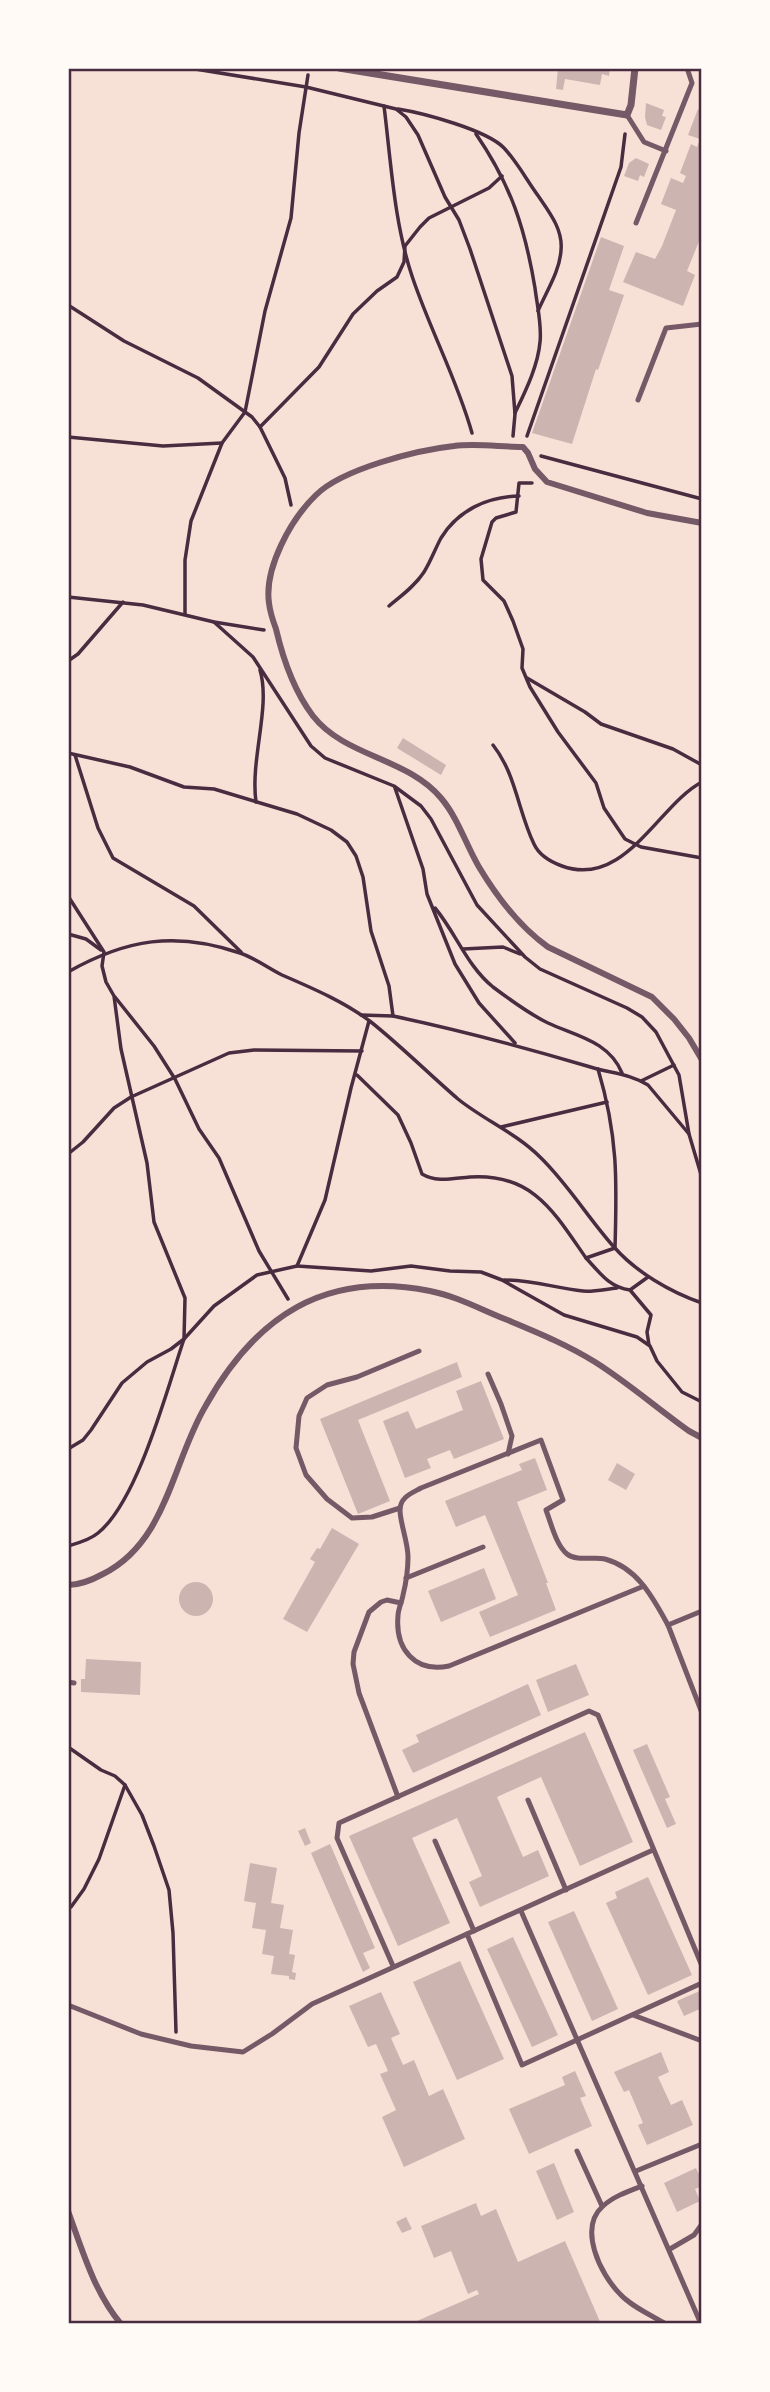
<svg xmlns="http://www.w3.org/2000/svg" width="770" height="2392" font-family="'Exo 2',sans-serif">
<rect width="100%" height="100%" fill="#f7e1d7"/>
<g fill="#ccb4b1">
<polygon points="558,68 610,68 609,76 602,74 600,85 565,79 563,90 556,89"/>
<polygon points="646,103 664,110 662,116 666,117 661,130 647,125 645,117"/>
<polygon points="698,109 702,111 702,234 687,271 695,275 683,306 623,282 636,252 655,259 662,246 676,210 661,204 671,178 683,183 686,176 680,173 691,144 697,147 700,139 688,135"/>
<polygon points="636,158 649,164 644,177 640,175 638,181 624,176 629,163"/>
<polygon points="601,237 624,246 609,290 624,295 598,370 596,369 572,444 532,433"/>
<polygon points="403,738 446,765 441,775 397,748"/>
<polygon points="457,1362 462,1377 358,1420 390,1501 358,1514 320,1419"/>
<polygon points="481,1381 504,1439 454,1459 450,1450 427,1459 431,1468 405,1478 383,1421 408,1411 416,1429 463,1410 456,1391"/>
<polygon points="535,1458 547,1490 517,1502 548,1583 546,1583 556,1610 490,1637 479,1612 518,1595 485,1515 456,1527 445,1501 522,1470 519,1464"/>
<polygon points="617,1463 635,1474 626,1490 608,1480"/>
<polygon points="332,1528 359,1544 307,1632 283,1619 315,1562 310,1559 317,1548 320,1549"/>
<polygon points="484,1568 496,1599 441,1622 428,1591"/>
<circle cx="196" cy="1599" r="17"/>
<polygon points="86,1659 141,1662 140,1695 81,1692 81,1679 85,1679"/>
<polygon points="576,1664 589,1695 548,1712 536,1680"/>
<polygon points="528,1684 541,1715 413,1773 402,1750 419,1742 416,1735"/>
<polygon points="585,1732 633,1842 580,1866 541,1777 497,1797 523,1857 538,1850 549,1876 480,1907 469,1882 482,1876 457,1818 412,1838 450,1923 398,1946 349,1836"/>
<polygon points="647,1744 670,1797 665,1799 676,1824 667,1828 633,1750"/>
<polygon points="305,1828 311,1843 305,1846 298,1831"/>
<polygon points="330,1844 375,1948 363,1953 370,1968 363,1972 311,1853"/>
<polygon points="250,1863 277,1868 271,1903 284,1905 280,1928 293,1930 289,1954 295,1955 292,1972 296,1973 295,1980 289,1979 289,1976 271,1974 274,1956 262,1954 266,1930 252,1928 256,1903 244,1901"/>
<polygon points="648,1877 692,1975 648,1995 606,1903 617,1898 615,1892"/>
<polygon points="574,1911 618,2009 592,2021 548,1922"/>
<polygon points="513,1937 558,2035 532,2047 487,1949"/>
<polygon points="460,1961 504,2059 457,2080 413,1982"/>
<polygon points="702,1990 702,2008 684,2016 677,2001"/>
<polygon points="381,1992 400,2034 391,2038 403,2065 414,2060 429,2096 443,2089 465,2139 404,2167 382,2117 396,2110 380,2074 388,2071 376,2044 368,2047 349,2006"/>
<polygon points="661,2052 669,2072 658,2077 671,2105 682,2100 693,2125 647,2145 638,2125 643,2123 629,2090 624,2092 614,2072"/>
<polygon points="575,2071 586,2096 580,2098 592,2126 529,2154 509,2109 565,2085 562,2077"/>
<polygon points="554,2163 574,2212 557,2220 536,2171"/>
<polygon points="696,2168 702,2181 702,2186 695,2189 700,2201 677,2212 664,2183"/>
<polygon points="476,2203 481,2216 496,2209 518,2262 565,2241 601,2324 410,2324 479,2294 477,2290 468,2294 451,2251 434,2258 421,2226"/>
<polygon points="406,2217 412,2229 402,2233 396,2222"/>
</g>
<g fill="none" stroke-linecap="round" stroke-linejoin="round">
<g stroke="#4a2c40" stroke-width="3.5">
<polyline points="189,68 306,87 396,109 406,117 418,135 445,197 459,220 470,249 512,376 515,414 513,436"/>
<path d="M384,106C391,162 394,222 412,276C430,330 457,379 472,433"/>
<path d="M398,109C423,113 487,130 504,148C518,163 527,181 539,197C550,213 563,230 561,250C560,271 546,292 538,311"/>
<path d="M476,134C511,185 525,228 535,288C537,305 542,325 540,342C538,366 525,392 515,413"/>
<polyline points="68,305 124,341 198,378 252,417 260,427 285,478 291,505"/>
<polyline points="260,427 319,367 353,314 377,291 397,277 404,262 405,246 420,227 429,218 489,188 502,176"/>
<polyline points="527,436 621,167 625,134"/>
<polyline points="68,437 163,446 222,443"/>
<polyline points="541,456 702,499"/>
<polyline points="532,483 519,483 516,512 496,518 492,522 481,559 483,580 504,601 513,621 523,649 522,668 530,687 558,732 596,783 604,808 625,839 641,847 702,858"/>
<polyline points="68,597 143,605 214,622 264,630"/>
<path d="M389,606C401,596 415,586 424,572C431,561 435,549 441,538C458,510 487,497 519,496"/>
<polyline points="185,614 185,560 191,521 222,443 245,412 265,311 291,218 299,133 308,75"/>
<polyline points="214,622 253,657 311,746 325,758 394,786 421,806 431,819 477,905 525,957 540,969 627,1008 642,1017 656,1032 679,1075 689,1134"/>
<polyline points="68,661 78,654 123,602"/>
<polyline points="527,678 585,712 601,724 673,749 702,765"/>
<path d="M493,745C516,774 518,811 534,844C539,855 551,862 562,866C625,889 659,804 702,782"/>
<polyline points="68,753 130,767 184,787 214,789 297,814 331,830 347,842 356,856 363,877 371,931 389,986 393,1016 361,1015"/>
<polyline points="75,755 98,828 113,858 194,906 241,952"/>
<polyline points="395,788 423,869 427,894 455,964 479,1003 515,1043"/>
<path d="M256,802C250,759 271,707 260,670"/>
<path d="M68,896L104,952L102,966L106,982L114,996L121,1049L147,1163L154,1222L185,1298L184,1339C167,1389 138,1501 98,1533C90,1540 78,1543 68,1546"/>
<path d="M435,908C456,933 467,966 493,987C509,999 529,1014 548,1023C576,1036 609,1041 622,1073"/>
<polyline points="68,934 86,939 101,950"/>
<polyline points="463,949 503,947 520,954"/>
<path d="M68,972C126,939 176,931 240,953C255,958 268,968 282,975C312,988 345,1002 371,1022C401,1046 429,1074 458,1099C484,1120 516,1133 540,1157C568,1184 588,1218 614,1247C636,1272 670,1292 702,1303"/>
<polyline points="115,997 154,1046 175,1079 199,1129 219,1158 259,1251 288,1299"/>
<path d="M393,1016C459,1030 523,1047 587,1066C608,1073 629,1073 648,1085L689,1134L702,1178"/>
<path d="M357,1075L398,1115L411,1143L422,1174C437,1183 454,1178 470,1177C533,1173 554,1212 586,1258L615,1248C617,1180 618,1136 598,1069"/>
<polyline points="641,1081 674,1065"/>
<polyline points="501,1127 607,1102"/>
<polyline points="68,1154 83,1142 114,1108 131,1097 229,1053 254,1050 362,1051"/>
<path d="M586,1258C600,1273 609,1287 630,1290L651,1315L647,1332L649,1345"/>
<polyline points="297,1266 371,1271 411,1266 450,1271 481,1272 502,1280 564,1315 637,1337 650,1346 657,1361 682,1392 702,1402"/>
<path d="M504,1280C533,1280 555,1288 583,1291C594,1292 606,1289 617,1288"/>
<polyline points="630,1290 648,1277"/>
<polyline points="68,1449 83,1440 91,1430 122,1383 147,1362 171,1349 184,1339 214,1306 257,1275 297,1266 325,1200 351,1088 369,1021"/>
<polyline points="68,1747 101,1770 115,1776 125,1785 142,1815 154,1846 169,1890 173,1933 176,2032"/>
<polyline points="71,1907 84,1889 99,1859 125,1785"/>
</g>
<g stroke="#755966" stroke-width="5">
<polyline points="627,115 644,142 666,151"/>
<polyline points="636,223 692,83 687,68"/>
<polyline points="638,400 666,328 702,324"/>
<polyline points="488,1374 501,1404 512,1436 508,1454"/>
<polyline points="400,1508 372,1517 352,1518 327,1499 306,1475 296,1448 299,1416 307,1398 327,1385 357,1377 419,1351"/>
<polyline points="406,1578 483,1547"/>
<path d="M644,1586L449,1666C415,1673 395,1649 398,1616C398,1609 402,1602 403,1595C406,1583 408,1569 408,1557C408,1542 400,1523 400,1510C400,1497 412,1493 421,1488L541,1440L563,1500L546,1510C551,1523 556,1545 567,1554C577,1562 594,1556 605,1559C638,1568 653,1598 668,1625"/>
<polyline points="702,1611 668,1625 702,1713"/>
<polyline points="68,1682 74,1683"/>
<polyline points="398,1797 359,1693 353,1664 354,1652 369,1612 381,1602 387,1600 401,1603"/>
<polyline points="528,1800 566,1890"/>
<polyline points="435,1841 474,1931"/>
<polyline points="521,1911 701,2324"/>
<polyline points="467,1934 522,2065 702,1983"/>
<polyline points="393,1966 337,1838 339,1823 589,1711 598,1715 702,1966"/>
<polyline points="68,2005 141,2034 191,2046 243,2052 272,2034 312,2004 653,1850"/>
<polyline points="633,2015 702,2041"/>
<polyline points="577,2151 602,2206"/>
<polyline points="636,2171 702,2144"/>
<path d="M642,2186C629,2191 614,2196 603,2206C578,2228 600,2274 620,2294C632,2307 651,2315 666,2324"/>
<polyline points="670,2249 694,2235 702,2224"/>
</g>
<g stroke="#755966" stroke-width="6">
<path d="M702,523L647,513L547,482L535,469L528,453L523,447C501,447 476,443 454,446C417,450 342,469 316,495C291,519 264,568 269,603C270,612 273,621 276,629C283,659 294,691 313,716C345,757 408,758 441,798C458,818 466,845 479,867C497,897 520,927 548,947L652,997L674,1019L689,1038L702,1060"/>
<path d="M68,1585C81,1585 92,1580 103,1574C167,1542 172,1463 205,1407C255,1317 324,1270 430,1291C456,1296 480,1309 505,1319C536,1332 566,1344 595,1362C627,1382 658,1409 689,1431L702,1438"/>
<path d="M68,2211C82,2249 94,2292 121,2324"/>
</g>
<polyline stroke="#755966" stroke-width="7" points="339,68 627,115 631,105 635,68"/>
</g>
<rect width="770" height="2392" fill="none" stroke="#fffaf5" stroke-width="140"/>
<rect x="70" y="70" width="630" height="2252" fill="none" stroke="#4a2c40" stroke-width="2.5"/>
</svg>
